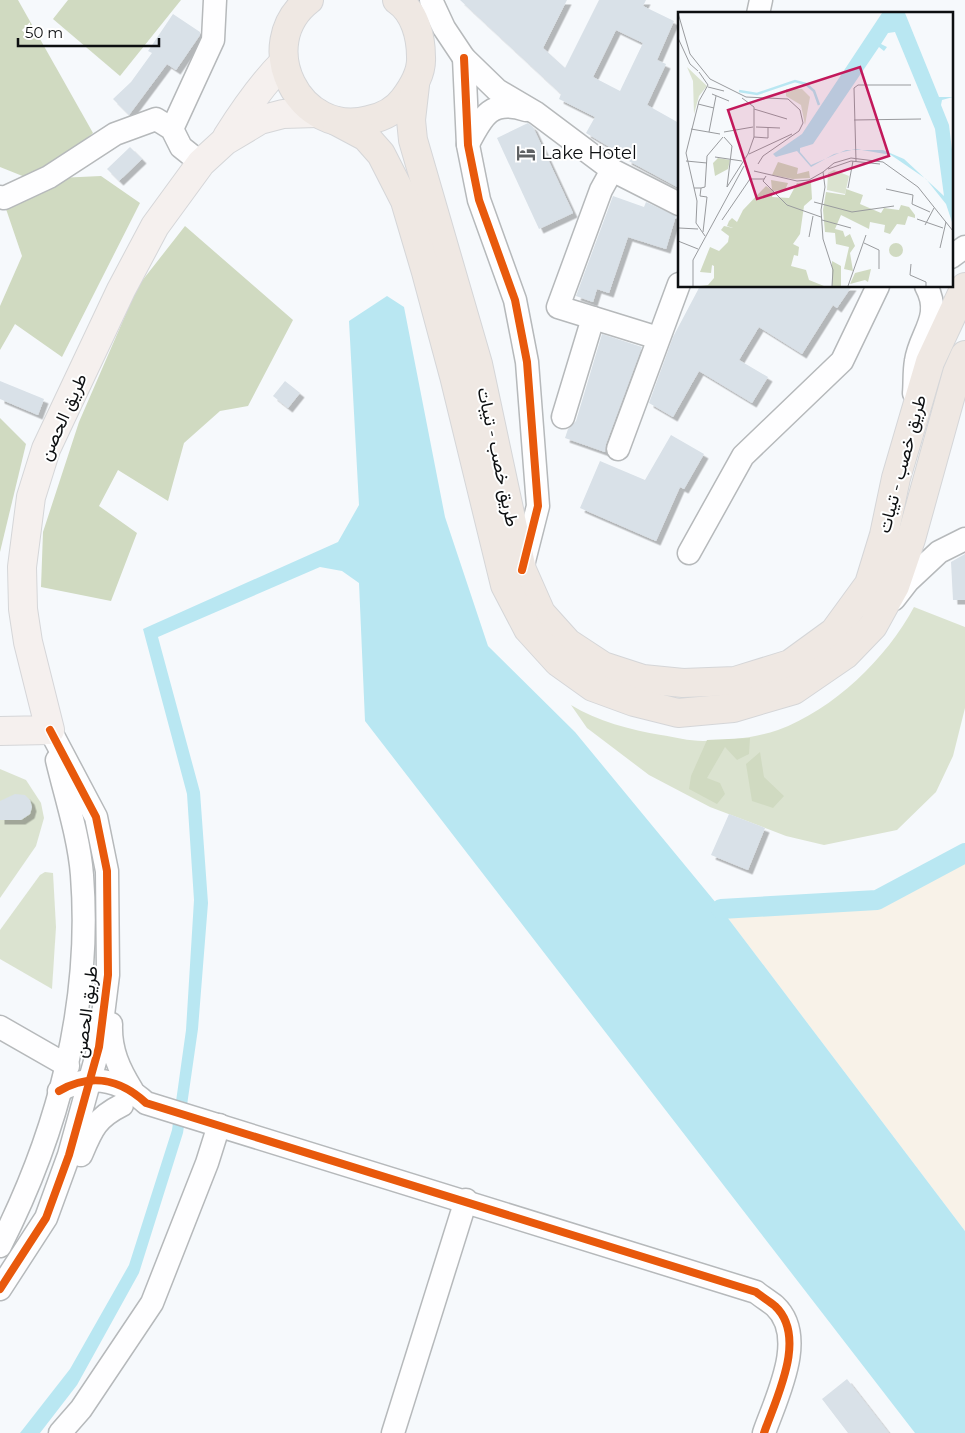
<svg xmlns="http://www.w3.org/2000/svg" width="965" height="1433" font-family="Montserrat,Vazirmatn,sans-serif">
<defs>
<filter id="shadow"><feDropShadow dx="4.5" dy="4.5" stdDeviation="0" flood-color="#0004"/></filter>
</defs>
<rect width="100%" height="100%" fill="#f6f9fc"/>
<polygon fill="#f8f2e8" points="965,853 965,1231 721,909 877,900"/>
<g fill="#dbe3d0">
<path d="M914,607L965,627V708L953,756L936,792L897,830L824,845L786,836L710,807L649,775L587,728L571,705C597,721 631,730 661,735C674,737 689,741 703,741C726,741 755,738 778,730C833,710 887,658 914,607Z"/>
<polygon points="0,769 26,780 41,803 44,818 36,846 0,898"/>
<polygon points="45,872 53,873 56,927 52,989 0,959 0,930 40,875"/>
</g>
<g fill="#d0dac1">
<polygon points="0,0 18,0 93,133 35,181 0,167"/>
<polygon points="68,0 181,0 120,76 53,19"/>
<polygon points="101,176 140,203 62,357 15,324 0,350 0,306 22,256 6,209 22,187 58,178"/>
<polygon points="185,226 293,320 248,406 220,411 184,443 168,501 118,470 99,506 137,533 111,601 41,587 43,532 79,422 138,286"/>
<polygon points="0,418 26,444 0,552"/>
<polygon points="750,738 749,754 737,760 725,747 707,778 720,783 725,794 717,804 689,789 691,776 707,740"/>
<polygon points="760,752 764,777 784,796 773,808 752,801 746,764"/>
</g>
<polygon fill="#b9e7f2" points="387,296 404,307 445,517 488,646 575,732 721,909 965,1231 965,1433 915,1433 365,721 359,583 342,571 320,567 158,637 200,792 208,903 198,1029 183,1133 139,1273 77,1385 40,1433 20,1433 70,1369 129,1265 172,1130 186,1030 194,900 187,794 143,629 338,542 359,505 349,321"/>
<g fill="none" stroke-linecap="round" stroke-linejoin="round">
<polyline stroke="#b9e7f2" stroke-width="20" points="721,909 877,900 965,853"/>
</g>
<g fill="#d9e1e8" fill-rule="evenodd" filter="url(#shadow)">
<path d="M460,0H567L543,48L565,68L599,0H646L643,6L674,21L657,60L666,64L647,105L679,123V188L627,160L628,158L586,133L595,117L559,99L561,94ZM616,30L643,43L620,91L593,77Z"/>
<polygon points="173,14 200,32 200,35 176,70 167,64 129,115 113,99 131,82 152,53 148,51"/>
<polygon points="528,123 533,127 573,213 539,229 497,138"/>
<polygon points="130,147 142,159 119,181 107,169"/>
<polygon points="613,196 644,207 646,202 676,216 666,249 628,237 609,293 597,289 593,302 576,296"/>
<polygon points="700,286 852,286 837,308 833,305 802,354 759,327 739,360 768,377 752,403 699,371 673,417 649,403 673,337"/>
<polygon points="602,334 642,347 606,444 605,452 565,438 568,429 576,421"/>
<polygon points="0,381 44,399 38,415 0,399"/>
<polygon points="285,381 300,393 288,408 273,396"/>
<polygon points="671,435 704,454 684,489 680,487 656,541 580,508 600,461 645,480"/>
<polygon points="965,554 965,600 953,600 951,562"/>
<polygon points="15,794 25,795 30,800 32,807 30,814 21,820 0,820 0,801"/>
<polygon points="729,814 765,828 748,870 711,855"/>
<polygon points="847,1379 889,1433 848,1433 822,1399"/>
</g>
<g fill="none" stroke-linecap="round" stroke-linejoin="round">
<g stroke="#b6b9bb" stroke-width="25">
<g id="minor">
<polyline points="431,0 444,28 464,58 497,90 536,113 612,170 679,204"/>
<polyline points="758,14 761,0"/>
<polyline points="464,58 468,145 479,200 515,300 527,362 538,506 522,569"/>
<polyline points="172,129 213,40 215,0"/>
<path d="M468,144C482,117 491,98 526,110"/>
<polyline points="612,170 601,190 558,307 658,338"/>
<polyline points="0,197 4,198 49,177 115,134 156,119 172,129 181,147 201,163"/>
<polyline points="951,257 965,247"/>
<path d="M914,393C915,383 914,372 916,361C920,333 943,317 926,286"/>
<polyline points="563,417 593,318"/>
<polyline points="618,449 679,284"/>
<polyline points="689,553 743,456 842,361 878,286"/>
<polyline points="894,599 908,581 939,552 965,539"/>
<path d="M111,1024C110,1050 119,1069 132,1090"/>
<polyline points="0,1027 68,1066"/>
<path d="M59,1091C90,1073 120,1079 146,1103L756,1292C762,1297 769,1301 775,1306C808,1337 776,1398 764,1433"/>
<path d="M81,1155C92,1129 96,1118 122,1105"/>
<path d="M0,1246C58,1132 92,1004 82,875C79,837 66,798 57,760"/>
<polyline points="0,1289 46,1218 69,1155 99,1047 108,975 107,871 96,817 50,730"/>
<polyline points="60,1433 81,1409 152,1303 207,1163 219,1125"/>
<polyline points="393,1433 466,1200"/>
</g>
</g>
<g stroke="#d5d6d8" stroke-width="30">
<g id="major">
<path d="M227,137C244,110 261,85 284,62"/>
<polyline points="0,731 50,730 28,642 23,609 22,567 31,497 46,449 121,290 155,226 201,163 225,141 260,120 283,114 317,113"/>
</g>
</g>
<g stroke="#d5d6d8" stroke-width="30">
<g id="highway">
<path d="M309,0C252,44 299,139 369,120C383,117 396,110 404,99C413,87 422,73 421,57C421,37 415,12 397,0"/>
<polyline points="415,85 411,120 413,140 478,364 522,570 541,613 568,643 603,666 643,679 683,683 735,681 790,664 834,632 869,584 884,535 896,478 930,362 965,287"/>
<polyline points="336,121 366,137 381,154 405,201 426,272 454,376 505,585 528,629 558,662 593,687 634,702 678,713 733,708 794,690 845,655 873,626 895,586 911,539 957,373 965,355"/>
</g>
</g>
<use href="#minor" stroke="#fefeff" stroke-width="22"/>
<use href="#major" stroke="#f5f0ee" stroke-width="28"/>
<use href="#highway" stroke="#efe8e3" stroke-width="28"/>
<g stroke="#fff" stroke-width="11">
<g id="cycleway">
<polyline points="464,58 468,145 479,200 515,300 527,362 538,506 522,570"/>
<path d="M59,1091C90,1073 120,1079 146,1103L756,1292C762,1297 769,1301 775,1306C808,1337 776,1398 764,1433"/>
<polyline points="0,1289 46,1218 69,1155 99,1047 108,975 107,871 96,817 50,730"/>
</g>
</g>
<use href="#cycleway" stroke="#e8590c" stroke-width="8"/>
</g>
<defs>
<g id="hotel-bare" transform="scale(1.5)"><path d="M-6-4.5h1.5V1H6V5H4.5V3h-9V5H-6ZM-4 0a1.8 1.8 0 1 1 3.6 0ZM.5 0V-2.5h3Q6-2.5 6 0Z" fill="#5f6163" stroke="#fff" stroke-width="2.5" paint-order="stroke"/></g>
</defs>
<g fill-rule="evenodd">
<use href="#hotel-bare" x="526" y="153"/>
</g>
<g text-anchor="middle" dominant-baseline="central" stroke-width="4" stroke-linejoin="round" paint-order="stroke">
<g font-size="18" fill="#0d0f11" stroke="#fff" text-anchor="start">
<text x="541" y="153">Lake Hotel</text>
</g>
<g font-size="18" fill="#0d0f11" stroke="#fff">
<text transform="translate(63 417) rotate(-66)">طريق الحصن</text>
<text transform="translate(498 457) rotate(78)">طريق خصب - تيبات</text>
<text transform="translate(902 464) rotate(-75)">طريق خصب - تيبات</text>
<text transform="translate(86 1012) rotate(-83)">طريق الحصن</text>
</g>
</g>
<g transform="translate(678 12)">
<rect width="275" height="275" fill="#f6f9fc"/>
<path d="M9,55L29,74L21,84L16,102L15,69ZM108,77H124L132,85L127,113L123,93L108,84ZM156,158L171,164L167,182L149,178L150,161Z" fill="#dbe3d0"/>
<path d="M40,146L52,148L50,157L37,164L35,151ZM100,150L120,156L119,162L131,159L132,166L115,167L94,163ZM93,168L110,171L108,176L113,177L95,179L94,185L111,186L119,171L133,170L134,187L126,194L122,222L115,232L121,235L120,244L116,243L113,254L128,258L131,268L146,274H22L30,273L36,266V254L34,253L33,261L22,260L32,235L41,239L50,230L51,224L43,218L46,214L55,216L49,214L51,209L54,206L59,210L65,198L88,174L94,178ZM168,177L185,183L182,192L203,201L206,196L221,198L223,193L231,195L237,203V206L230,204L227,213L219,212L212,222L206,220L207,213L192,210L191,217L163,203L157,217L165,219L167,225L172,222L177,234L172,241L175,259L166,257L171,235L158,232L157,221L147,220L145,198L148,180L167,183ZM211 238a7 7 0 1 1 14 0a7 7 0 1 1-14 0ZM154,249L163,254V274H154ZM193,257L190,270L187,268L172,272L177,261Z" fill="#d0dac1"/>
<path d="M204,1H227L261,85H275L264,88L263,93L271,113L275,146V213L268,192L248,167L213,143L178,137L156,142L133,155L119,139L98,145L95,142L124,122ZM217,20L257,117L266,184L226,147L205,138H168L133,153L122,140V136L135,132L201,35L206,39L209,35L203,32L210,21Z" fill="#b9e7f2" fill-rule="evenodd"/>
<path fill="none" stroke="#b9e7f2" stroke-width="2.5" d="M61,79L79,82L117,69L128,72L136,79L141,93"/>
<path fill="none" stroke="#999b9e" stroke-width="1" d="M0,1L12,42L32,67L68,85L110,87L122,98L125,111L121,119L85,144L80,152M0,26L12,52L20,59M21,60L30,73L21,89L8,141L19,189L18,211L27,224M30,75L46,79M34,82L51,89M20,92L36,96M76,97L109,107M176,108L243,107M78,115L102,116M13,117L42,122M31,120L38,84M46,120L75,115M46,125L54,134L49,175M76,125L90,126V116M71,142L114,122M37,145L64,149M8,149L29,151M178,149L176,76L180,73H233M150,157L173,149L202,152M76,159L119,169L131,168L145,160L147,175L143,198L145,227L155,258L154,274M145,160L156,151L173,146L205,150L240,175L275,219M88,164L85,169L109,193L143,205M49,175L70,142L76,125V95L64,86M16,176H23L22,184L29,185L25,220M23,176L27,175L29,144L45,125M170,176L175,149M208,177L235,183L234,192L252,200M136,190L174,200L216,194M239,207L265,216M44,208L72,167H86M144,208L173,216M247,213L256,196M1,216L20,217M131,225L135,204M0,229L20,237M186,231L201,238V257M262,236L268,210M233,252L232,263L248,270V274M15,274V248L66,154M170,274L188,223"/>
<path fill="#c2185b" fill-opacity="0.15" stroke="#c2185b" stroke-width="2.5" d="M182,55L211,144L79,187L50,98Z"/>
<rect width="275" height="275" fill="none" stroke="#0d0f11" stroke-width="2.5"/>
</g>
<path d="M18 38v8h141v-8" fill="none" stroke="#0d0f11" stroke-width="2.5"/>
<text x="25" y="38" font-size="15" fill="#0d0f11" stroke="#ffffff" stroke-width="4" paint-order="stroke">50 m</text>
</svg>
